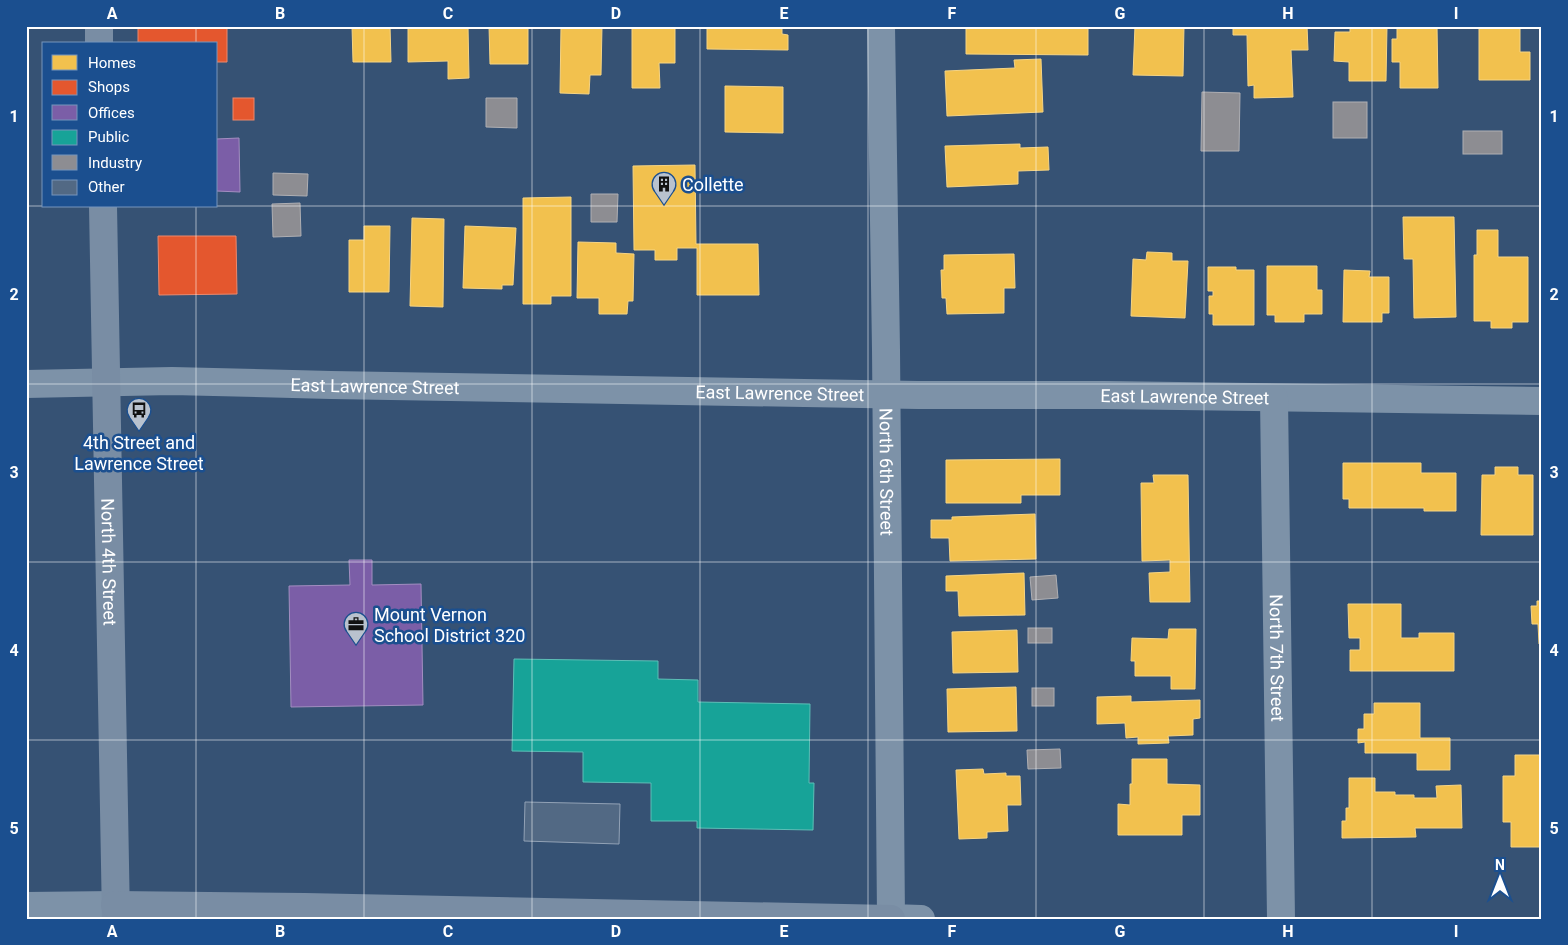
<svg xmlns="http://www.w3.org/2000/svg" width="1568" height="945" font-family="Roboto,sans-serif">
<rect width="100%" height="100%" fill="#365274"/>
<g fill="#f2c14e" stroke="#f6d483">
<polygon points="352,26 390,26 391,62 353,62"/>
<polygon points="408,26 468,26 469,78 448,79 448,61 408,62"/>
<polygon points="489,26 528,26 528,64 490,64"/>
<polygon points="561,26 602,26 601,75 590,75 589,94 560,93"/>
<polygon points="632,26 675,26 675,63 659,63 660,88 632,88"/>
<polygon points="707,26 782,26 782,34 788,35 788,50 707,49"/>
<polygon points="966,26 1088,26 1088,55 966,54"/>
<polygon points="1135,26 1184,26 1183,76 1133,75"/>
<polygon points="1233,26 1307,26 1308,50 1291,50 1293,97 1254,98 1254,85 1248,86 1247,35 1233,35"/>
<polygon points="1350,26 1387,26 1386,81 1349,81 1349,62 1334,61 1335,32 1350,32"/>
<polygon points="1397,26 1437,26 1438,88 1400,88 1400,62 1392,62 1392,39 1397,39"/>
<polygon points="1479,26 1520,26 1520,52 1530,52 1530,80 1479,80"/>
<polygon points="1041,59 1043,112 947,116 945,71 1015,68 1014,60"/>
<polygon points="725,86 783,87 783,133 725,132"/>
<polygon points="1020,144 1020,148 1048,147 1049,170 1018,171 1018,184 947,187 945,146"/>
<polygon points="695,165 696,244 758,244 759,295 697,295 697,248 677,248 677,260 655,260 655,250 634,250 633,166"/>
<polygon points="571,197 571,296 551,296 551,304 523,304 523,198"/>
<polygon points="1403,217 1454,217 1456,317 1414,318 1413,259 1404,259"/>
<polygon points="412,218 444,219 443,307 410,306"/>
<polygon points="364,226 390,226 389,292 349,292 349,240 364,240"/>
<polygon points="465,226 516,228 513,285 502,285 502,289 463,288"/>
<polygon points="1477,230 1498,230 1498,257 1528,257 1528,322 1512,322 1512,328 1491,328 1491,321 1474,321 1474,255 1477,255"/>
<polygon points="578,242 616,243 616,253 634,254 633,301 628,301 627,314 599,314 599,298 577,298"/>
<rect x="1540" y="249" width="2" height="67"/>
<polygon points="1147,252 1172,253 1172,261 1188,261 1185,318 1131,316 1133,259 1146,260"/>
<polygon points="1014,254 1015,288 1004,288 1004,313 947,314 946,298 942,298 941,270 944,270 944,255"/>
<polygon points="1267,266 1317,266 1317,290 1322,290 1322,314 1304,314 1304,322 1275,322 1275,315 1267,315"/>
<polygon points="1208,267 1236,267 1236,270 1254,270 1254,325 1213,325 1213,314 1209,314 1209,296 1213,296 1213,291 1208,291"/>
<polygon points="1344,270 1370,271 1369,277 1389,277 1389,313 1382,313 1382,322 1343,322"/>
<polygon points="1060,459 1060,495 1021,495 1021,503 946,503 946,460"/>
<polygon points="1343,463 1421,463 1421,473 1456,473 1456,511 1424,511 1424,508 1349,508 1349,499 1343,499"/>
<polygon points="1495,467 1518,467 1518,475 1533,475 1533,535 1481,535 1482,475 1495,475"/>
<polygon points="1153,475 1188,475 1190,602 1150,602 1149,573 1170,572 1170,560 1142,561 1141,483 1154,483"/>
<polygon points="1035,514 1036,559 950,561 949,538 931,538 931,520 952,520 952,517"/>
<polygon points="1024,573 1025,615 959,616 958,591 946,591 946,576"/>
<polygon points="1537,601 1542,601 1542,644 1539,644 1538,624 1532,624 1531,606 1537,606"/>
<polygon points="1348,604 1401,604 1401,638 1419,638 1419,633 1454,633 1454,671 1350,671 1350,650 1360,650 1360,638 1349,638"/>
<polygon points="1169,629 1196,629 1195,689 1171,689 1171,676 1135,676 1135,661 1131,661 1132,638 1168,639"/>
<polygon points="1017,630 1018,672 953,673 952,632"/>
<polygon points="1016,687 1017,731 948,732 947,689"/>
<polygon points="1131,696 1131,702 1200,700 1200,718 1193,719 1193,735 1168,736 1169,743 1138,744 1138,737 1126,738 1125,723 1097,724 1097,697"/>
<polygon points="1374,703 1420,703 1420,738 1450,738 1450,770 1417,770 1417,753 1365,753 1365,742 1358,743 1358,729 1364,729 1364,714 1374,714"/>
<polygon points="1515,755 1542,755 1542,847 1511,847 1511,822 1503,822 1503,776 1515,776"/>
<polygon points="1132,759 1167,759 1167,784 1200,785 1200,815 1182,815 1182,835 1118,835 1118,804 1130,805 1130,784 1132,784"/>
<polygon points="983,769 984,774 1006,773 1006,776 1020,776 1021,805 1007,805 1008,831 987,832 987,838 959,839 956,770"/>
<polygon points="1349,778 1375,778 1375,792 1395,792 1395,795 1414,795 1414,798 1437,798 1436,786 1461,785 1462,828 1415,828 1416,837 1342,838 1342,821 1346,821 1346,808 1349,808"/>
</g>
<g fill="#e4572e" stroke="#ec896d">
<polygon points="138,26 227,26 227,62 216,62 216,44 138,44"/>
<rect x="233" y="98" width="21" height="22"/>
<polygon points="158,236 236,236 237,294 159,295"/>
</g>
<g fill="#7b5ea7" stroke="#a38ec1">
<polygon points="239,138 240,192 216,191 216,139"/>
<polygon points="349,560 372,560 372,585 421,584 423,705 291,707 289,586 350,585"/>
</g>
<polygon fill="#17a398" stroke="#5dbfb7" points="514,659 658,661 658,679 698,680 698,702 810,704 809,783 814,783 813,830 697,828 697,821 651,821 651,783 583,782 583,752 512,751"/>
<g fill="#8d8d92" stroke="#afafb3">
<polygon points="1202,92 1240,93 1239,151 1201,151"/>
<polygon points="486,98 517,98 517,128 486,127"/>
<rect x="1333" y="102" width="34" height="36"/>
<rect x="1463" y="131" width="39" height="23"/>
<polygon points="273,173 308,174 307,196 273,195"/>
<polygon points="591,194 618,194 617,222 591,222"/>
<polygon points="300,203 301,236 273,237 272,204"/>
<polygon points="1056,575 1058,598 1032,600 1030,577"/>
<rect x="1028" y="628" width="24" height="15"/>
<rect x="1032" y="688" width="22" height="18"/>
<polygon points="1060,749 1061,768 1028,769 1027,750"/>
</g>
<polygon fill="#526984" stroke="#92a2b6" points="525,802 620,804 619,844 524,841"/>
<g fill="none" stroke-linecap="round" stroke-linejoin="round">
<g stroke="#7d92a8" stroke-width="28">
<path id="s1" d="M881,26L886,350L891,918L921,919"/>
<path id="s2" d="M26,384L172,381L331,385L918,395H1105L1542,401"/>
<path id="s3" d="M1274,398L1281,919"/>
<polyline points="26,906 115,905"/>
</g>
<g stroke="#798da4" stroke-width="28">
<polyline points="99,26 99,44"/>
<path id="s4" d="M103,206L116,919"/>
<polyline points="115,905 305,907 891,919"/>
</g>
</g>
<path fill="none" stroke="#fff" stroke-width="1" stroke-opacity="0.55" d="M196,26V44M364,26V919M532,26V919M700,26V919M868,26V919M1036,26V919M1204,26V919M1372,26V919M26,206H44M196,206V919M216,206H1542M26,384H1542M26,562H1542M26,740H1542"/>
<defs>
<g id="building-pin" transform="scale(1.25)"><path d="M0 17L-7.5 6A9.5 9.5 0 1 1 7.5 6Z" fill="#b9c2ce" stroke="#1b4f8f"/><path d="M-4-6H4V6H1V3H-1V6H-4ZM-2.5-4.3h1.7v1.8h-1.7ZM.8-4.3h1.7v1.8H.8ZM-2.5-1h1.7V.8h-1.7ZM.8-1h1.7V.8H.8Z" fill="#111"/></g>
<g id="bus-pin" transform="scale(1.25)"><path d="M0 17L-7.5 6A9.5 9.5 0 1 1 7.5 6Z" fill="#b9c2ce" stroke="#1b4f8f"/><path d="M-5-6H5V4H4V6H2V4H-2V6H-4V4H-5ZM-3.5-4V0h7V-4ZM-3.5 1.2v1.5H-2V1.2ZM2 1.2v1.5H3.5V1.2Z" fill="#111"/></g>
<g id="office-pin" transform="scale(1.25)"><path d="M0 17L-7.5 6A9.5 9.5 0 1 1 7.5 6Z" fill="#b9c2ce" stroke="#1b4f8f"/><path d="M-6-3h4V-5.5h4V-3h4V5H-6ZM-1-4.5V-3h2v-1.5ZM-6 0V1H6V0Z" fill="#111"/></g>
</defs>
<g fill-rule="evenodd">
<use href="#building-pin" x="664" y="184"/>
<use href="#bus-pin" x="139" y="410"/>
<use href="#office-pin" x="356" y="624"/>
</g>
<g text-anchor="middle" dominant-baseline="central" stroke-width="5" stroke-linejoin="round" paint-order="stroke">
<g font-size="18" fill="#fff" stroke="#1b4f8f" text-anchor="start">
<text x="682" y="184">Collette</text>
<text x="139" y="442" text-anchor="middle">4th Street and<tspan x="139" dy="21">Lawrence Street</tspan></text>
<text x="374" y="614">Mount Vernon<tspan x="374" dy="21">School District 320</tspan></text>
</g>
<g font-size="18" fill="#fff" stroke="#1b4f8f">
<text stroke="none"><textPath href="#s2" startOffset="349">East Lawrence Street</textPath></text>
<text stroke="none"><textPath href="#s2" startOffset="754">East Lawrence Street</textPath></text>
<text stroke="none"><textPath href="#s2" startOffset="1159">East Lawrence Street</textPath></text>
<text stroke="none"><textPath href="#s1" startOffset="446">North 6th Street</textPath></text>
<text stroke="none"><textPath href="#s4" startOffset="356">North 4th Street</textPath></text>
<text stroke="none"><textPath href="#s3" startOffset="260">North 7th Street</textPath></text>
</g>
</g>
<rect width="1568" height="945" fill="none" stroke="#1b4f8f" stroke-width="55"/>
<rect x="42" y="42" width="175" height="165" fill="#1b4f8f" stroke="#7695bc"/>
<rect x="52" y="55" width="25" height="15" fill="#f2c14e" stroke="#7695bc"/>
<text x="88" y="68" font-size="15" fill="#ffffff">Homes</text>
<rect x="52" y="80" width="25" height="15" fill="#e4572e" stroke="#7695bc"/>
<text x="88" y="92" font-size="15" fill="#ffffff">Shops</text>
<rect x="52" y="105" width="25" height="15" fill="#7b5ea7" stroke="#7695bc"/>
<text x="88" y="118" font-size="15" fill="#ffffff">Offices</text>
<rect x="52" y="130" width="25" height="15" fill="#17a398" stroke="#7695bc"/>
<text x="88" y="142" font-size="15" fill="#ffffff">Public</text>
<rect x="52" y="155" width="25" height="15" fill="#8d8d92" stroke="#7695bc"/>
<text x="88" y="168" font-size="15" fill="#ffffff">Industry</text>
<rect x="52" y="180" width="25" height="15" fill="#526984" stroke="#7695bc"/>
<text x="88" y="192" font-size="15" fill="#ffffff">Other</text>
<g transform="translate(1500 878)" stroke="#1b4f8f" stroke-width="4" paint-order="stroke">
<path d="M0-4L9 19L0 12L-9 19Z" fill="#ffffff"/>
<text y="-8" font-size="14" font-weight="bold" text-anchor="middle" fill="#ffffff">N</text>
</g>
<rect x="28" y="28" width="1512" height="890" fill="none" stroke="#fff" stroke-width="2"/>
<g font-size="16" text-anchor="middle" font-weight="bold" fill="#fff">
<text x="112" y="19">A</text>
<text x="280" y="19">B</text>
<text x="448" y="19">C</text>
<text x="616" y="19">D</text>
<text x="784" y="19">E</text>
<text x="952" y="19">F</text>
<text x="1120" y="19">G</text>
<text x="1288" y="19">H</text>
<text x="1456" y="19">I</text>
<text x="14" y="122">1</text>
<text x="1554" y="122">1</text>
<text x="14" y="300">2</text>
<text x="1554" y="300">2</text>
<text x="14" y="478">3</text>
<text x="1554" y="478">3</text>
<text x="14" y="656">4</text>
<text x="1554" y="656">4</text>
<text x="14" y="834">5</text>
<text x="1554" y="834">5</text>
<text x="112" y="937">A</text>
<text x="280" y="937">B</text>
<text x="448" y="937">C</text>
<text x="616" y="937">D</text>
<text x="784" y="937">E</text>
<text x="952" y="937">F</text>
<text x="1120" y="937">G</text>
<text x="1288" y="937">H</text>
<text x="1456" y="937">I</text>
</g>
</svg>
